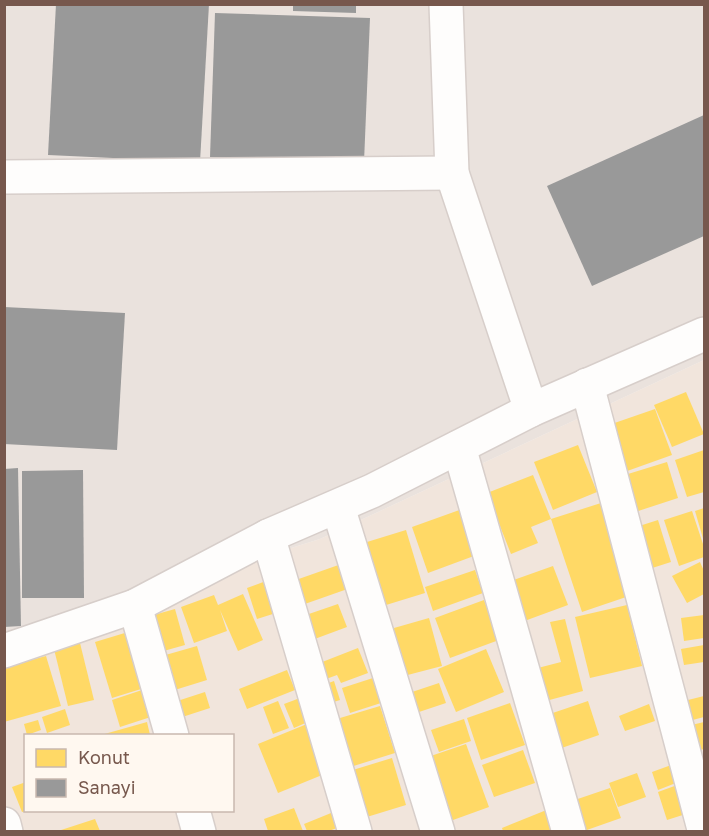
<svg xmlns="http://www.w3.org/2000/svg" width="709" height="836" font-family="'Golos Text',sans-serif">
<rect width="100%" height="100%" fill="#f8f3ee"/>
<path fill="#f1e5dc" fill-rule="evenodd" d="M704,360V831L5,832V637L320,539ZM26,736H232V810H26Z"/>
<polygon fill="#eae2dd" points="5,5 704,5 704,360 320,539 5,637"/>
<g fill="#ffd966">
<polygon points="686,392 704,434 672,447 654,405"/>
<polygon points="655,409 672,455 616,475 600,428"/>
<polygon points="578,445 597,492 553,510 534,462"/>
<polygon points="704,450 704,492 687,497 675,460"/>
<polygon points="667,462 678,498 626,515 615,478"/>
<polygon points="533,475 551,519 531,527 538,543 511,554 487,493"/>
<polygon points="601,503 632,595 582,612 551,519"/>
<polygon points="465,508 482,553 428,573 412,527"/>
<polygon points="704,508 704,542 695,511"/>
<polygon points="692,511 704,547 704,557 679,566 664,520"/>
<polygon points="658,520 671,562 646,570 633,528"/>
<polygon points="406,530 425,593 373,609 354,546"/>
<polygon points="347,562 356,586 302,605 293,581"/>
<polygon points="700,562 704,571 704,594 687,603 672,576"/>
<polygon points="553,566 568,605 519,623 505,583"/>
<polygon points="475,570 483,593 433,611 425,587"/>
<polygon points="266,581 276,613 257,619 247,588"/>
<polygon points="243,594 263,640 238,651 220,610 227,631 194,643 181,607 214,595 218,605"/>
<polygon points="484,600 499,640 450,658 435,618"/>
<polygon points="338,604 347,627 312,640 303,616"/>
<polygon points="627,605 642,666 590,678 575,617"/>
<polygon points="175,609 185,645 153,654 143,618"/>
<polygon points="704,615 704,638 684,641 681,618"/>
<polygon points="429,618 442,666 400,677 387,630"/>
<polygon points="565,619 583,691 542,702 534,669 561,662 550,622"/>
<polygon points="138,629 154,685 112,698 95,642"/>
<polygon points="79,639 94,700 68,706 53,645"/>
<polygon points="704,645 704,662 684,665 681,649"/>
<polygon points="197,646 207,680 165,693 155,658"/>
<polygon points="358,648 368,673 341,683 337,675 318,682 312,666"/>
<polygon points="486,649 504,692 456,712 438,669"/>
<polygon points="46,656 61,706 4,722 4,667"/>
<polygon points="287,670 295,690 247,709 239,689"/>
<polygon points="373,678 381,703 350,713 342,688"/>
<polygon points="334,681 340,700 324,705 318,687"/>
<polygon points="439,683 446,703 416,713 409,693"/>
<polygon points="154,686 163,713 120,727 112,700"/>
<polygon points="205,692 210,708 173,720 168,704"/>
<polygon points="704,696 704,717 685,722 680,702"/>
<polygon points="300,698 310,721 294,728 284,704"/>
<polygon points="278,701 289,728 273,734 263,707"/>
<polygon points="588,701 599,735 550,752 538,718"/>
<polygon points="510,703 525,745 481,760 467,718"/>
<polygon points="649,704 655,721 625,731 619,716"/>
<polygon points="380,706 395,753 344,769 330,721"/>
<polygon points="65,709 70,725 47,733 42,717"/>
<polygon points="464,719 471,741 439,752 431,730"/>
<polygon points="38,720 41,730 27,735 24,724"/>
<polygon points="147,722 150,735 101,735"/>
<polygon points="704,722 704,749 686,754 679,728"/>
<polygon points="307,724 327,773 278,793 258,744"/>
<polygon points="466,744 489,807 442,824 419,760"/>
<polygon points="523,750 535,783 494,797 482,765"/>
<polygon points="392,758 406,805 357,820 343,773"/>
<polygon points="674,764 681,781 658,790 652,772"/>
<polygon points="637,773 646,797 618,807 609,783"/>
<polygon points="26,782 26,811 22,812 12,787"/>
<polygon points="680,784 689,813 667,820 658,792"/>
<polygon points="610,788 621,818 584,831 563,804"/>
<polygon points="294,808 303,831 268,831 264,819"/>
<polygon points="549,809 558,831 503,831 502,828"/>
<polygon points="336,811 342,826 329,831 307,831 304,824"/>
<polygon points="95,819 100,831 58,831"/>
</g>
<g fill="#999">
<polygon points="56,4 209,4 200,162 48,155"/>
<polygon points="293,4 356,4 356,13 293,11"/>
<polygon points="215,13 370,18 364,162 210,157"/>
<polygon points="704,115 704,236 592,286 547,186"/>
<polygon points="4,307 125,313 117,450 4,444"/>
<polygon points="18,468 21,626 4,627 4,469"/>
<polygon points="83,470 84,598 22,598 22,471"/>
</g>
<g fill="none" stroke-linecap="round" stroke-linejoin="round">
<g stroke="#d7ceca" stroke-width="36">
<g id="minor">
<polyline points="4,177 452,173"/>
<polyline points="587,385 704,829"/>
<polyline points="459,447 569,832"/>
<polyline points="338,507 438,832"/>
<polyline points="268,536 355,832"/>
<polyline points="135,606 172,736"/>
<polyline points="193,810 199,832"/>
<polyline points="4,824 6,832"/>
</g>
</g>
<g stroke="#d7ceca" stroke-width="36">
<g id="tertiary">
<polyline points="446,4 452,173 531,410"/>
<polyline points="4,651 135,606 268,536 372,491 531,410 704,334"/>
</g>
</g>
<use href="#minor" stroke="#fefdfc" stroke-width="33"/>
<use href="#tertiary" stroke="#fefdfc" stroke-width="33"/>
</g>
<rect width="709" height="836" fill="none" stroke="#77584d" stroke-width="12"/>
<rect x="24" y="734" width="210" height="78" fill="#fff8f0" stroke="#c9b8af" stroke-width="1.5"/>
<rect x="36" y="749" width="30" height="18" fill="#ffd966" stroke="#c9b8af" stroke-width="1.5"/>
<text x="78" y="764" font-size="18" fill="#77584d">Konut</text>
<rect x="36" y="779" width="30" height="18" fill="#999999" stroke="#c9b8af" stroke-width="1.5"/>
<text x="78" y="794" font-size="18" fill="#77584d">Sanayi</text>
</svg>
